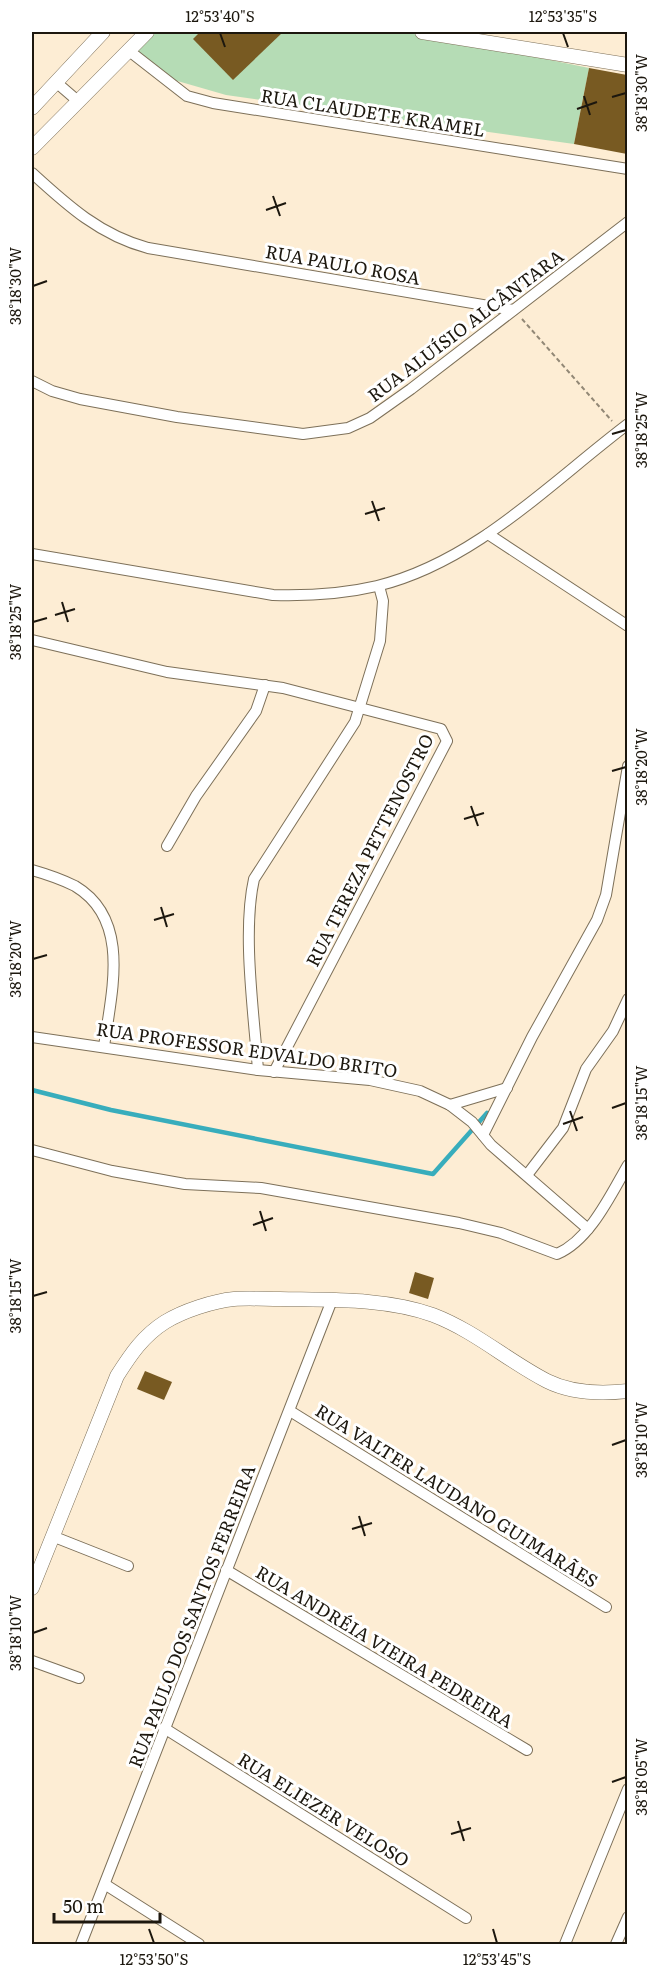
<svg xmlns="http://www.w3.org/2000/svg" width="659" height="1976" font-family="Literata,serif">
<rect width="100%" height="100%" fill="#fdedd4"/>
<polygon fill="#b5dcb5" points="148,32 393,32 434,36 589,68 574,144 226,95 174,80 127,53"/>
<g fill="none" stroke-linecap="round" stroke-linejoin="round">
<polyline stroke="#38adbc" stroke-width="4.5" points="32,1090 111,1110 433,1174 487,1113"/>
</g>
<g fill="#785a22">
<polygon points="200,32 283,32 233,80 193,39"/>
<polygon points="589,68 627,75 627,154 574,144"/>
<polygon points="415,1272 434,1278 428,1299 409,1293"/>
<polygon points="145,1371 172,1382 164,1400 137,1389"/>
</g>
<g fill="none" stroke-linecap="round" stroke-linejoin="round">
<g stroke="#7d7059" stroke-width="12">
<g id="minor">
<polyline points="128,50 187,96 213,103 628,169"/>
<polyline points="57,83 79,102"/>
<path d="M32,173C68,206 100,235 148,248L513,310"/>
<polyline points="32,381 52,391 80,399 177,417 303,434 348,428 370,418 411,389 628,222"/>
<polyline points="488,534 628,626"/>
<path d="M32,554L273,595C308,596 343,594 377,586C475,562 550,483 628,424"/>
<polyline points="32,640 167,672 283,688 441,729 447,741 274,1072"/>
<polyline points="167,846 196,796 256,711 265,685"/>
<path d="M32,870C46,874 61,879 75,886C132,920 111,993 104,1047"/>
<polyline points="32,1037 258,1070 370,1080 420,1091 450,1105 472,1122 491,1145 588,1229"/>
<path d="M258,1070C254,1014 242,932 254,879L355,722L380,641L383,601L379,586"/>
<polyline points="450,1105 507,1088"/>
<polyline points="483,1135 532,1037 597,920 606,895 628,766"/>
<path d="M32,1150L112,1171L185,1184L261,1188L459,1223L501,1233L557,1254C590,1240 611,1194 628,1165"/>
<polyline points="527,1175 563,1128 586,1069 613,1031 628,999"/>
<polyline points="290,1411 606,1607"/>
<polyline points="52,1536 128,1566"/>
<polyline points="226,1570 527,1750"/>
<polyline points="32,1661 79,1678"/>
<polyline points="164,1728 466,1918"/>
<polyline points="106,1885 199,1944"/>
<polyline points="81,1944 332,1300"/>
<polyline points="565,1944 628,1789"/>
<polyline points="616,1944 628,1917"/>
</g>
</g>
<g stroke="#7d7059" stroke-width="15">
<g id="tertiary">
<polyline points="422,32 628,65"/>
<polyline points="32,108 103,32"/>
<polyline points="32,148 147,32"/>
<path d="M32,1588L117,1376C131,1354 143,1336 165,1322C183,1311 213,1301 234,1299C249,1298 265,1299 280,1299C329,1300 386,1298 433,1315C475,1331 508,1361 547,1381C571,1393 601,1394 628,1391"/>
</g>
</g>
<polyline stroke="#928876" stroke-width="2" stroke-dasharray="4.5 3" stroke-linecap="butt" points="522,319 612,421"/>
<use href="#minor" stroke="#fff" stroke-width="10"/>
<use href="#tertiary" stroke="#fff" stroke-width="14"/>
</g>
<path fill="none" stroke="#1c170e" stroke-width="2" d="M220,33L225,47M563,33L568,47M584,96L590,115M612,97L626,93M577,109L597,102M273,196L280,216M266,210L286,203M33,286L47,281M612,434L626,430M372,501L379,521M365,514L385,508M62,602L68,622M55,615L75,609M33,622L47,618M612,771L626,767M471,806L478,826M464,819L484,813M161,907L167,927M154,920L174,914M33,959L47,955M612,1108L626,1103M570,1111L577,1131M563,1124L583,1117M260,1211L266,1231M253,1225L273,1218M33,1296L47,1292M612,1445L626,1440M359,1516L365,1536M352,1529L372,1523M33,1633L47,1628M612,1782L626,1777M458,1821L464,1841M451,1834L471,1828M149,1929L154,1943M493,1929L497,1943"/>
<g text-anchor="middle" dominant-baseline="central" stroke-width="6" stroke-linejoin="round" paint-order="stroke">
<g font-size="18" fill="#1c170e" stroke="#fff">
<text transform="translate(373 112) rotate(9)">RUA CLAUDETE KRAMEL</text>
<text transform="translate(343 264) rotate(10)">RUA PAULO ROSA</text>
<text transform="translate(465 325) rotate(-37)">RUA ALUÍSIO ALCÂNTARA</text>
<text transform="translate(369 850) rotate(-63)">RUA TEREZA PETTENOSTRO</text>
<text transform="translate(247 1049) rotate(8)">RUA PROFESSOR EDVALDO BRITO</text>
<text transform="translate(457 1495) rotate(32)">RUA VALTER LAUDANO GUIMARÃES</text>
<text transform="translate(191 1616) rotate(-69)">RUA PAULO DOS SANTOS FERREIRA</text>
<text transform="translate(385 1646) rotate(31)">RUA ANDRÉIA VIEIRA PEDREIRA</text>
<text transform="translate(324 1809) rotate(32)">RUA ELIEZER VELOSO</text>
</g>
</g>
<rect width="659" height="1976" fill="none" stroke="#ffffff" stroke-width="66"/>
<path d="M54 1913v9h106v-9" fill="none" stroke="#1c170e" stroke-width="3"/>
<text x="63" y="1913" font-size="18" fill="#1c170e" stroke="#ffffff" stroke-width="4.5" paint-order="stroke">50 m</text>
<rect x="33" y="33" width="593" height="1910" fill="none" stroke="#1c170e" stroke-width="2"/>
<g font-size="15" text-anchor="middle" fill="#1c170e">
<text x="220" y="22">12°53'40"S</text>
<text x="563" y="22">12°53'35"S</text>
<text transform="translate(642 93) rotate(-90)" y="5">38°18'30"W</text>
<text transform="translate(16 286) rotate(-90)" y="5">38°18'30"W</text>
<text transform="translate(642 430) rotate(-90)" y="5">38°18'25"W</text>
<text transform="translate(16 622) rotate(-90)" y="5">38°18'25"W</text>
<text transform="translate(642 767) rotate(-90)" y="5">38°18'20"W</text>
<text transform="translate(16 959) rotate(-90)" y="5">38°18'20"W</text>
<text transform="translate(642 1103) rotate(-90)" y="5">38°18'15"W</text>
<text transform="translate(16 1296) rotate(-90)" y="5">38°18'15"W</text>
<text transform="translate(642 1440) rotate(-90)" y="5">38°18'10"W</text>
<text transform="translate(16 1633) rotate(-90)" y="5">38°18'10"W</text>
<text transform="translate(642 1777) rotate(-90)" y="5">38°18'05"W</text>
<text x="154" y="1965">12°53'50"S</text>
<text x="497" y="1965">12°53'45"S</text>
</g>
</svg>
